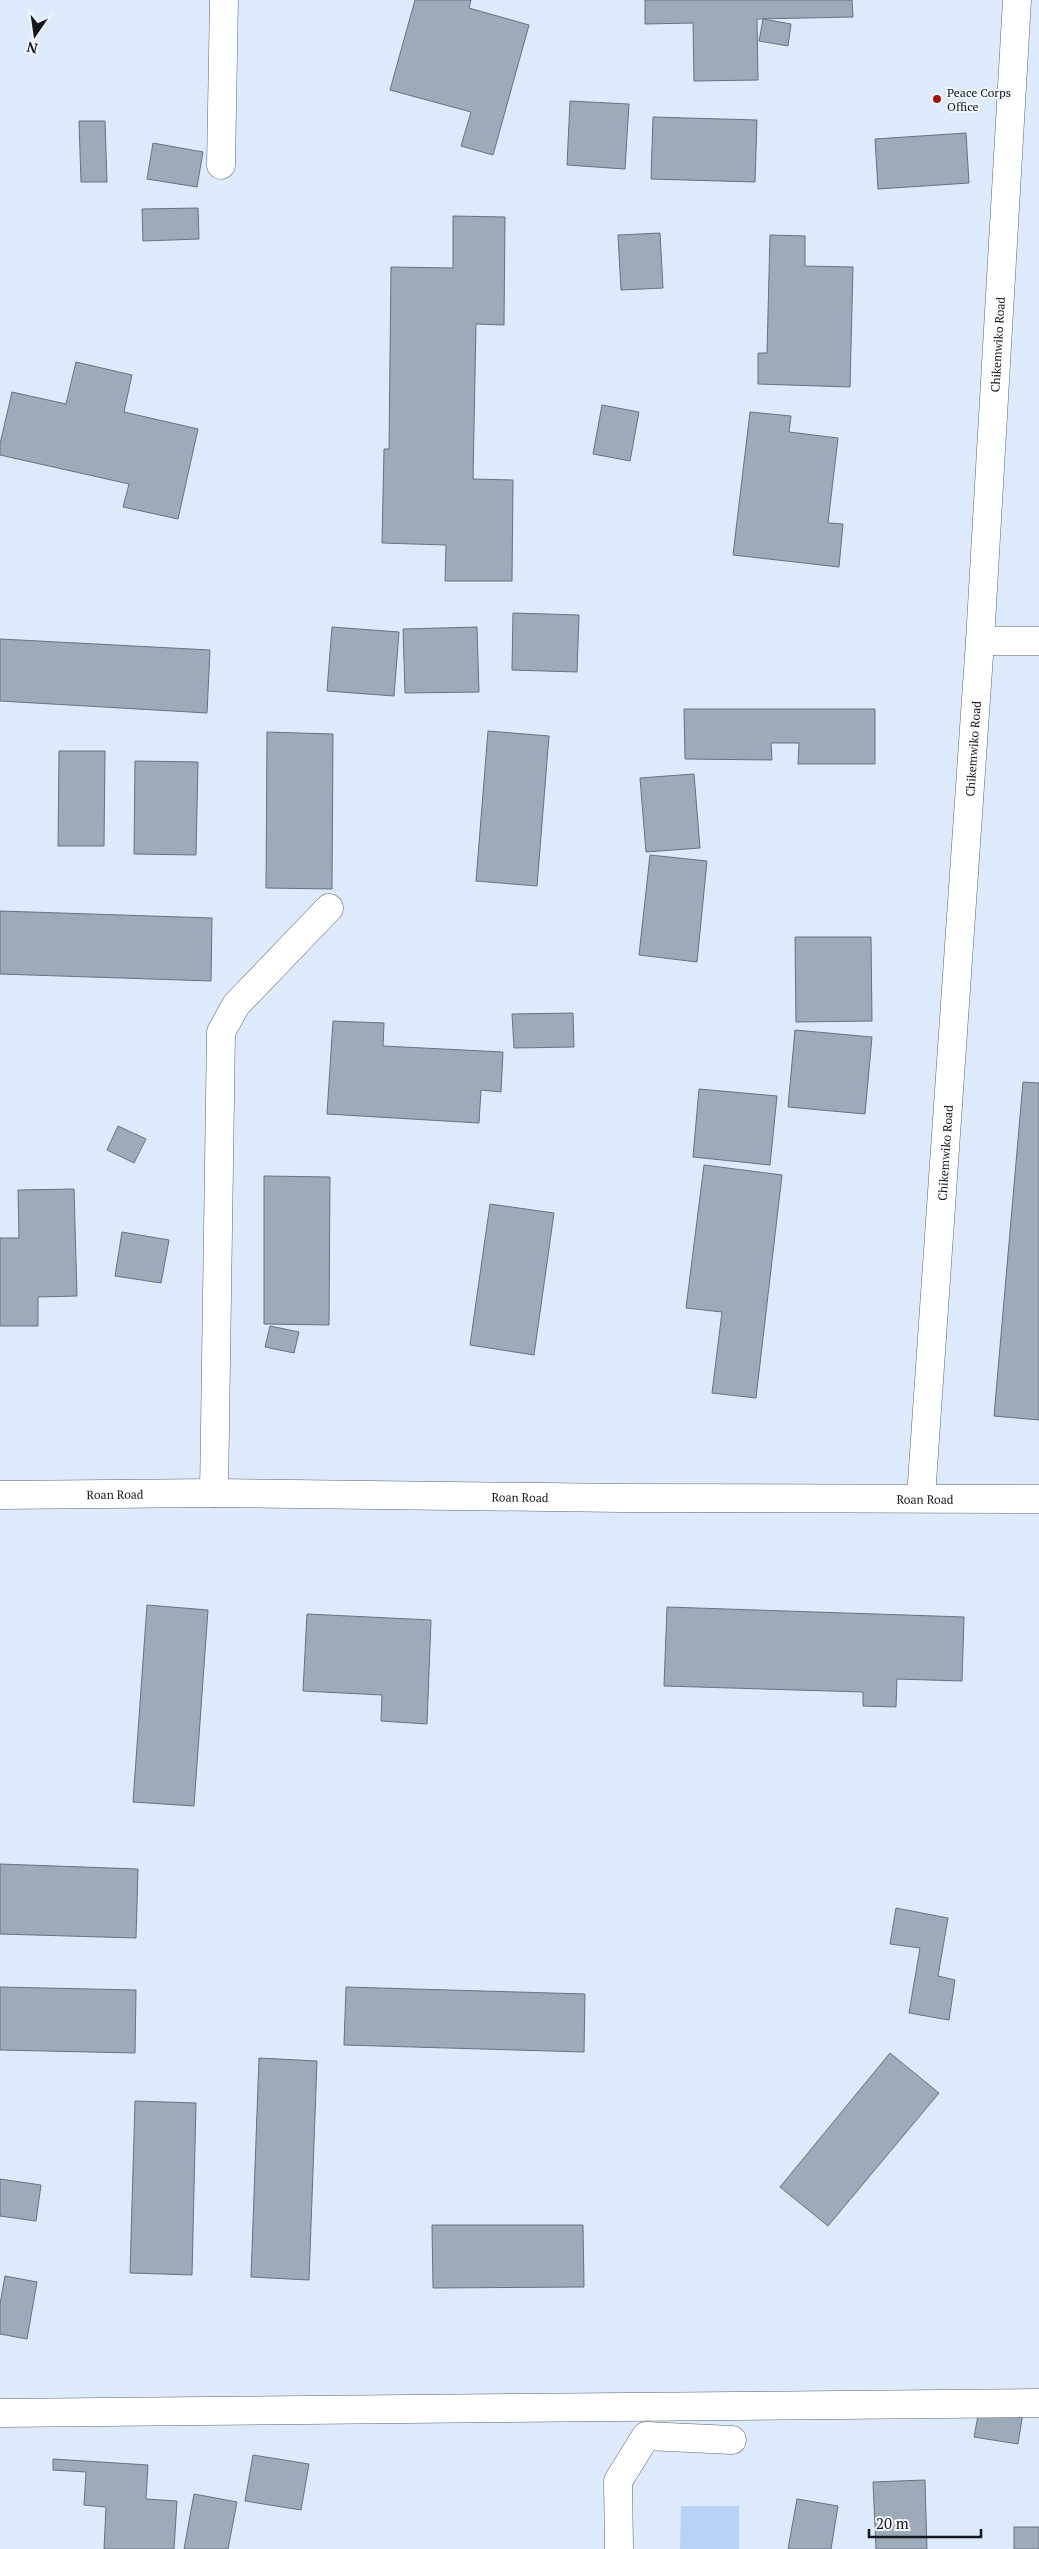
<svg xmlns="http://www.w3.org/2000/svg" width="1039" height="2549" font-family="'PT Serif',serif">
<rect width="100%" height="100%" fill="#dceafb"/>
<polygon fill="#b6d3f7" points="681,2506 739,2506 739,2549 680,2549"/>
<g fill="#9daaba" stroke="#667281">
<polygon points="415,0 471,0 469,8 529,25 493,155 461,146 471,112 390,90"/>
<polygon points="645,0 852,0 853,17 757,19 758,80 694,81 693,23 645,24"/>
<polygon points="763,19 791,24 788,46 759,41"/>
<polygon points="570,101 629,104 625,169 567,165"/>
<polygon points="653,117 757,120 755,182 651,179"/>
<polygon points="79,121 105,121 107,182 81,182"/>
<polygon points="966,133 969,183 878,189 875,139"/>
<polygon points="153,143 203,152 197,187 147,179"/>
<polygon points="198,208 199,239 143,241 142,209"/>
<polygon points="453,216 505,217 504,325 476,324 473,479 513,480 512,581 445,581 446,545 382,543 384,449 389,449 391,267 453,268"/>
<polygon points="660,233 663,288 621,290 618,235"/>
<polygon points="770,235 805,236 805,266 853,267 850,387 758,384 758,353 767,353"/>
<polygon points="76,362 132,375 124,412 198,429 178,519 123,507 129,484 0,455 0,444 12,392 66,404"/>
<polygon points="602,405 639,412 630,461 593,454"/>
<polygon points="750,412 791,416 789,432 838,438 828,523 843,524 839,567 733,555"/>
<polygon points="513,613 579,615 577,672 512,670"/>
<polygon points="332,627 399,632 394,696 327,691"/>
<polygon points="477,627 479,692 405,693 403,629"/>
<polygon points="0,639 210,650 207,713 0,701"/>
<polygon points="684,709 875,709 875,764 798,764 799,743 771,743 772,760 685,759"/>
<polygon points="488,731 549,736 537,886 476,881"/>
<polygon points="267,732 333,734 332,889 266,888"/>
<polygon points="59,751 105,751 104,846 58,846"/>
<polygon points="135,761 198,762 196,855 134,854"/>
<polygon points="694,774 700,848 646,852 640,778"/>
<polygon points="650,855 707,861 697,962 639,955"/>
<polygon points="0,911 212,918 211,981 0,974"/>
<polygon points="795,937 871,937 872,1021 796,1022"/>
<polygon points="573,1013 574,1047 514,1048 512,1014"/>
<polygon points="333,1021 384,1023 383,1046 503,1052 501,1092 481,1090 479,1123 327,1114"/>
<polygon points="795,1030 872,1037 865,1114 788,1107"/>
<polygon points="1023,1082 1039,1083 1039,1420 994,1416"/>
<polygon points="699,1089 777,1096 770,1165 693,1157"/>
<polygon points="118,1126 146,1139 134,1163 107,1150"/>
<polygon points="704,1165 782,1175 756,1398 712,1393 722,1312 686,1308"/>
<polygon points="264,1176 330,1177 329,1325 264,1324"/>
<polygon points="74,1189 77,1296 38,1297 38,1326 0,1326 0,1238 19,1238 18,1190"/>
<polygon points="490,1204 554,1213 534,1355 470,1345"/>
<polygon points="122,1232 169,1240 161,1283 115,1276"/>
<polygon points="270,1326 299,1332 294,1353 265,1347"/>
<polygon points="147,1605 208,1610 194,1806 133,1802"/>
<polygon points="667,1607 964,1617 962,1681 897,1679 896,1707 863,1706 863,1692 664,1686"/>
<polygon points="307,1614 431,1620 427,1724 381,1721 382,1695 303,1691"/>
<polygon points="0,1864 138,1869 136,1938 0,1934"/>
<polygon points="896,1908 948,1918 938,1976 955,1980 949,2020 909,2013 920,1948 890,1944"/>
<polygon points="0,1987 136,1990 135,2053 0,2050"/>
<polygon points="346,1987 585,1994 584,2052 344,2045"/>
<polygon points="890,2053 939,2093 828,2226 780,2187"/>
<polygon points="259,2058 317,2061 309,2280 251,2277"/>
<polygon points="135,2101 196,2103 192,2275 130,2273"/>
<polygon points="0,2179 41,2185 36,2221 0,2216"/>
<polygon points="432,2225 583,2225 584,2287 433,2288"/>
<polygon points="5,2276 37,2282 27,2339 0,2334 0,2304"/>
<polygon points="980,2405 1023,2412 1018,2444 974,2437"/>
<polygon points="253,2455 309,2464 301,2510 245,2501"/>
<polygon points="53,2459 148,2465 146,2499 177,2501 174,2549 104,2549 106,2507 84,2505 86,2472 53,2470"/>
<polygon points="925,2480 927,2549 876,2549 873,2482"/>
<polygon points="194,2494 237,2502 228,2549 184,2549"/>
<polygon points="797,2499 838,2506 831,2549 788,2549"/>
<rect x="1014" y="2527" width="25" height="22"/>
</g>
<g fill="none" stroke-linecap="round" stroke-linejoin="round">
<g stroke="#5a6674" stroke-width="29">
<g id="minor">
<polyline points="221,165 224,0"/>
<polyline points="980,641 1039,641"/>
<polyline points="214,1493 221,1032 236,1005 329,908"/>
<path id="s1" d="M0,1495L214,1493L621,1498L1039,1499"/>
<path id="s2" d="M921,1497L980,641L1017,0"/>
<polyline points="0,2413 1039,2403"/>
<polyline points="619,2549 618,2481 646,2436 732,2440"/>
</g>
</g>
<use href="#minor" stroke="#fff" stroke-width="28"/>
</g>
<circle fill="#a51103" stroke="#f1f6fd" stroke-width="2" cx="937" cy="99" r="5"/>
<g text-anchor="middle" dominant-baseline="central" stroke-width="4" stroke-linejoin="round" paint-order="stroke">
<g font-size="12" fill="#14181e" stroke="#f1f6fd" text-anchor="start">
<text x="947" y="92">Peace Corps<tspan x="947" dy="14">Office</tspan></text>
</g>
<g font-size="12" fill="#14181e" stroke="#f1f6fd">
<text stroke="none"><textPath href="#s2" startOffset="1155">Chikemwiko Road</textPath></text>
<text stroke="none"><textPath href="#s2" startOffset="750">Chikemwiko Road</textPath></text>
<text stroke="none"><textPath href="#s2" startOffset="345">Chikemwiko Road</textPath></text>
<text stroke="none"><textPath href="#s1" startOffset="115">Roan Road</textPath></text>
<text stroke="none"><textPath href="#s1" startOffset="520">Roan Road</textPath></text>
<text stroke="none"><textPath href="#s1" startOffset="925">Roan Road</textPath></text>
</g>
</g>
<g transform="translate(35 35) rotate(193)" stroke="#f1f6fd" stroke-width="4" paint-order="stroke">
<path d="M0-4L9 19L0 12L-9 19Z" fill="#14181e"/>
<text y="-8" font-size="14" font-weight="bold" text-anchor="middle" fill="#14181e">N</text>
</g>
<path d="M869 2529v8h112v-8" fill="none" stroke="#14181e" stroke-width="2.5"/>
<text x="876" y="2529" font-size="15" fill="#14181e" stroke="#f1f6fd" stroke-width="4" paint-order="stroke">20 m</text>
</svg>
